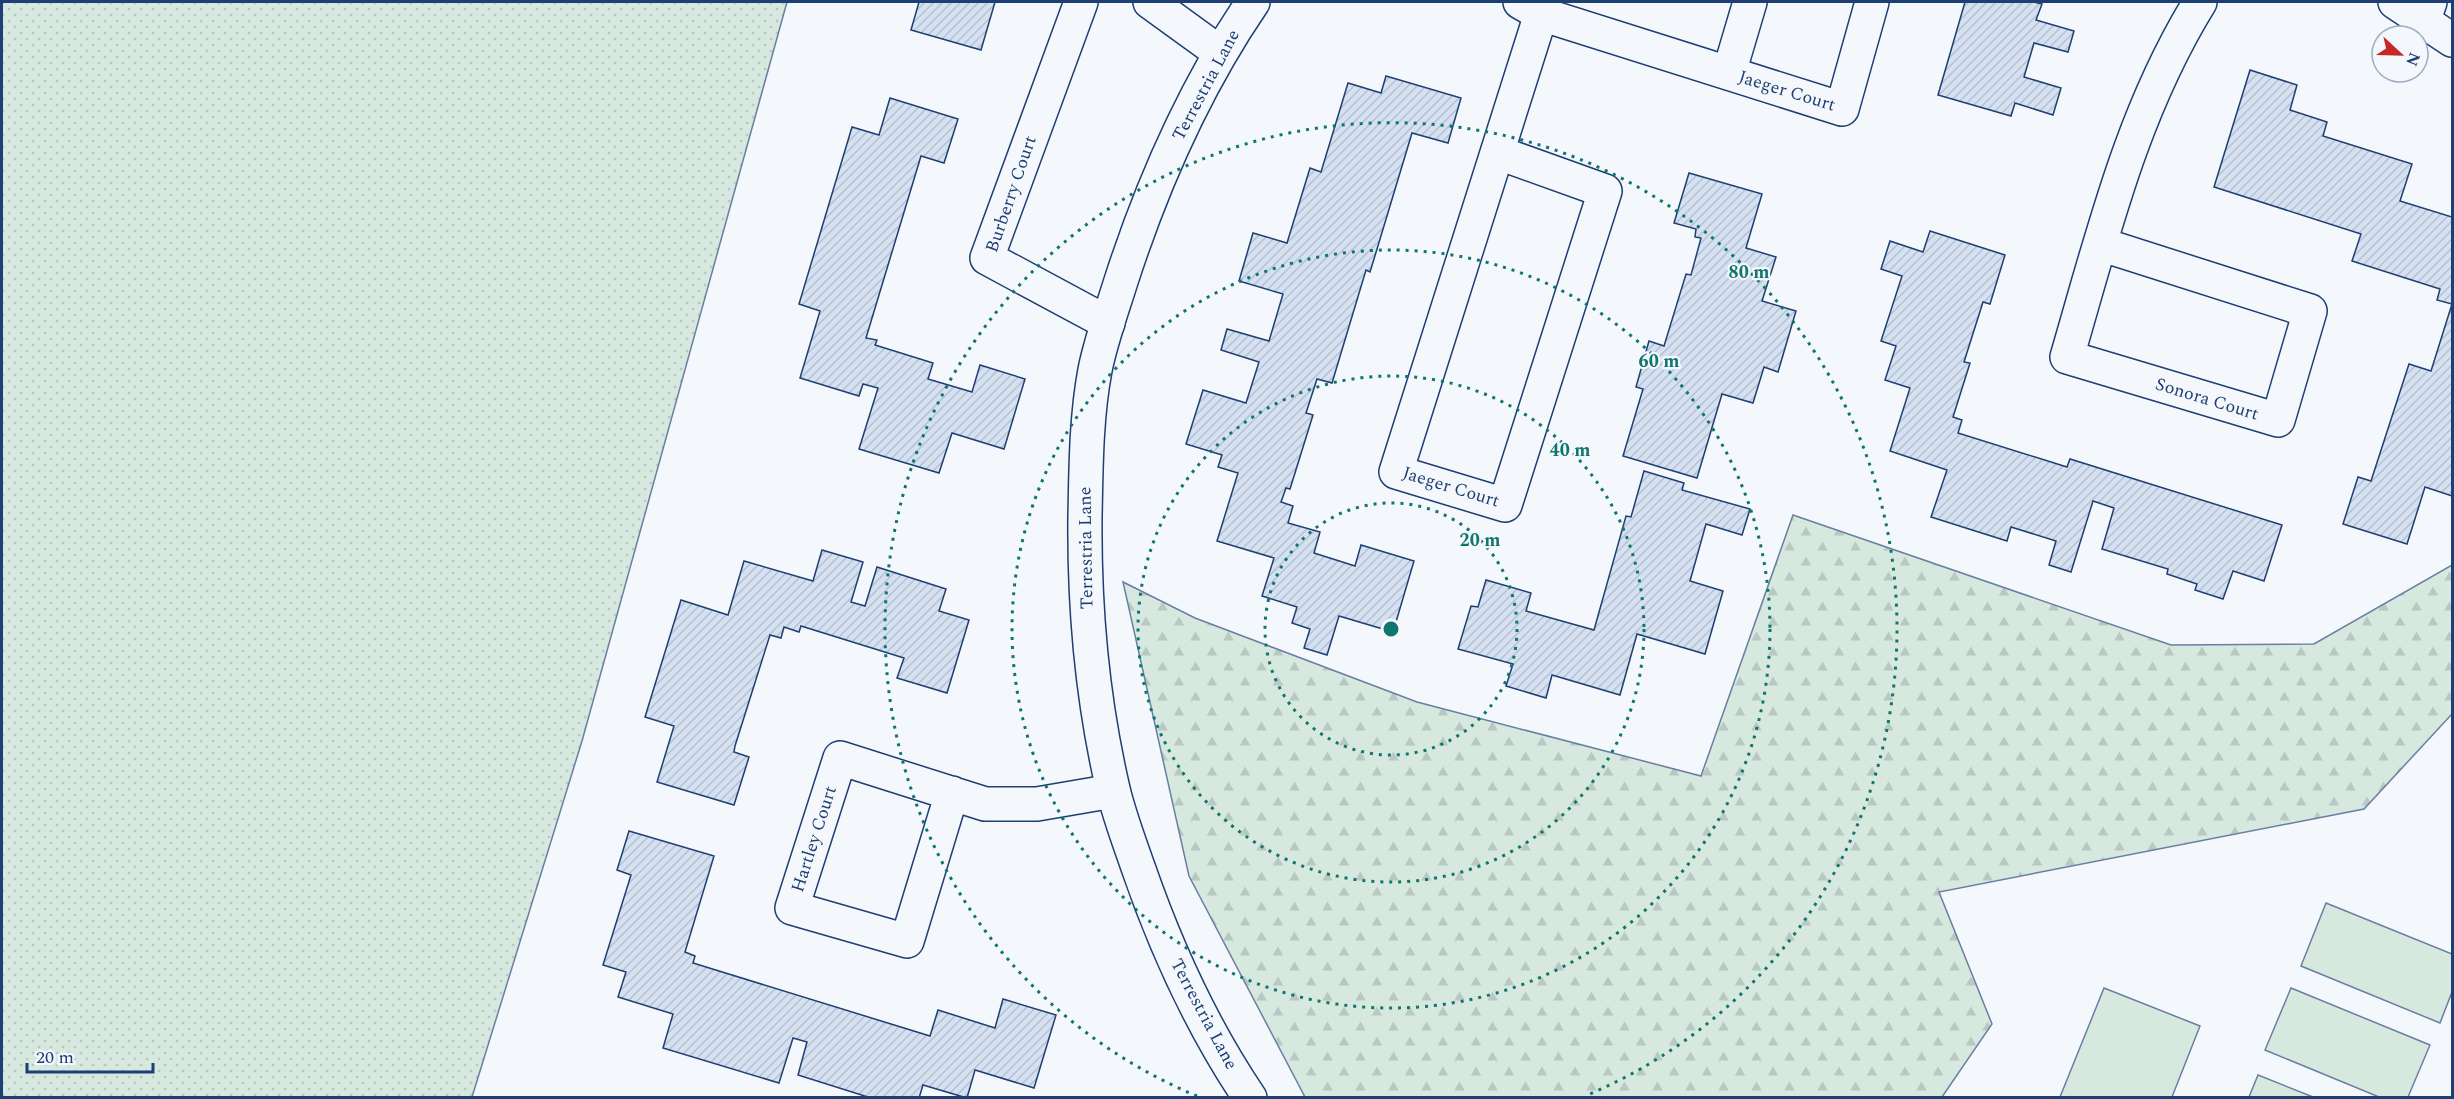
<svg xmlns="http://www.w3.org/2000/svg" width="2454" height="1099" font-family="Spectral,serif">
<defs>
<pattern id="grass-dots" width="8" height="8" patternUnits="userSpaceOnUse" patternTransform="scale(1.5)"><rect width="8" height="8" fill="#d7e8df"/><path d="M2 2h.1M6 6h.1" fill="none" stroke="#b8c8c3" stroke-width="1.8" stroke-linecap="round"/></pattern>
<pattern id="forest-firs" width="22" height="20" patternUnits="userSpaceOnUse" patternTransform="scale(1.5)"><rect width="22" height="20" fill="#d7e8df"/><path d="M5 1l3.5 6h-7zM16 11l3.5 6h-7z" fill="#b8c8c3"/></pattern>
<pattern id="building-hatch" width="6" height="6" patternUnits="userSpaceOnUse" patternTransform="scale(1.5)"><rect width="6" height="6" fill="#d5e0f0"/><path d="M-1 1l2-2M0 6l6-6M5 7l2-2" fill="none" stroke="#b6c1d1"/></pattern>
</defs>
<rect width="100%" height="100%" fill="#f4f7fb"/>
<polygon fill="url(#grass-dots)" stroke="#687fa3" stroke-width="1.5" points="2,2 787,2 582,741 472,1097 2,1097"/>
<polygon fill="url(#forest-firs)" stroke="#687fa3" stroke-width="1.5" points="1793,515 2171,645 2314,644 2452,565 2452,714 2364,809 1939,892 1992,1024 1942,1097 1305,1097 1189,876 1123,582 1195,618 1417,702 1701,776"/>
<g fill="#d7e8df" stroke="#687fa3" stroke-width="1.5">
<polygon points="2326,903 2452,954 2452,992 2440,1023 2301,966"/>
<polygon points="2104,988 2200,1026 2172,1097 2060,1097"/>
<polygon points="2291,988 2430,1045 2408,1097 2379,1097 2265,1050"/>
<polygon points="2258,1075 2313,1097 2249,1097"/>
</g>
<g fill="url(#building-hatch)" stroke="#1d3f73" stroke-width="1.5">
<polygon points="919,2 995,2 981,50 911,30"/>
<polygon points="1965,2 2034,2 2042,4 2036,20 2074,31 2068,52 2034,43 2024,77 2061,88 2053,115 2015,103 2011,116 1938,95"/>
<polygon points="2250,70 2297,85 2290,110 2327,122 2323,136 2412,164 2400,201 2452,217 2452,496 2425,487 2407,544 2343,524 2358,477 2371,481 2409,364 2431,371 2452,304 2437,300 2440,289 2352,261 2361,234 2214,187"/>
<polygon points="1386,76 1461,98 1448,143 1412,133 1374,259 1370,272 1366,270 1332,383 1317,379 1306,413 1313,415 1290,489 1286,488 1281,502 1293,506 1288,523 1320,532 1314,553 1355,566 1361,545 1414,561 1393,632 1339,616 1327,655 1304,648 1310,629 1292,623 1297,607 1262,596 1274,558 1217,541 1238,473 1218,467 1222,455 1186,444 1203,390 1246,403 1259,362 1221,350 1227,329 1269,341 1283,294 1239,281 1253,233 1287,243 1310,168 1321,172 1348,83 1381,93"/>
<polygon points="890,98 958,119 944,163 921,156 866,338 877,340 875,345 933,363 928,379 972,392 980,365 1025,379 1004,449 952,433 939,473 859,449 878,388 863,384 859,396 800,378 820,311 799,304 852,127 879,135"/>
<polygon points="1689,173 1762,194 1746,248 1776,257 1762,301 1796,311 1778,372 1764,367 1753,403 1722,394 1697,478 1623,456 1643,389 1636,387 1649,341 1664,346 1686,274 1691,275 1701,238 1695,237 1696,229 1674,223"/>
<polygon points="1930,231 2005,255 1990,304 1983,302 1964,362 1970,363 1953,417 1962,420 1958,433 2067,467 2070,459 2282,525 2264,581 2233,571 2223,599 2195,590 2197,584 2167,574 2168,569 2102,549 2114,508 2093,501 2071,572 2049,565 2056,541 2011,527 2007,541 1931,517 1947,470 1890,451 1910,388 1885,380 1896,346 1881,341 1902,276 1881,269 1890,241 1923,252"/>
<polygon points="1644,471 1684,483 1682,490 1750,509 1742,535 1706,524 1690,581 1723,591 1705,654 1637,634 1620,695 1552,675 1546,698 1506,686 1513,664 1458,649 1471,606 1478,607 1486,580 1531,593 1526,611 1594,630 1626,516 1631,517"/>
<polygon points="822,550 863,562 851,602 865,606 877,567 946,589 939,611 969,620 947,693 897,678 904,658 801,626 799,632 784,627 781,638 770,635 735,746 734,752 749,757 734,805 657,782 674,726 645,717 681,600 728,615 744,561 813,581"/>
<polygon points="629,831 714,856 685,952 695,956 693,963 930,1036 938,1010 995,1028 1003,999 1056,1015 1034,1088 975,1070 967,1098 923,1085 919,1098 871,1098 798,1075 807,1042 793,1038 779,1083 663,1048 673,1014 618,997 626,972 603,965 631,875 617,870"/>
</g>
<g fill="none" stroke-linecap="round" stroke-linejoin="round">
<g stroke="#1d3f73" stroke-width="36">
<g id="minor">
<polyline points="1081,2 987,258 1108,323"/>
<polyline points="1150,2 1219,52"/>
<polyline points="1520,2 1541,14 1842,109 1872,2"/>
<polyline points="2423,22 2430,2"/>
<polyline points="1729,73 1750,2"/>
<polyline points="1499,153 1605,191 1505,505 1396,472 1541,14"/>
<path d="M2100,244L2310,311L2278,420L2067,357C2103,234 2132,112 2200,2"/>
<polyline points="952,793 907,941 792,908 840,758 985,804 1037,804 1113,791"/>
<path d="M1250,1098C1202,1027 1166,948 1138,867C1129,841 1119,815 1113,789C1092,699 1084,608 1085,516C1086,468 1086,418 1095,370C1101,340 1112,310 1121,281C1153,182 1195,87 1253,2"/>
</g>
</g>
<g stroke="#1d3f73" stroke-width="36">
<polyline id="tertiary" points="2395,2 2452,40"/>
</g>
<use href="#minor" stroke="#f4f7fb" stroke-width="33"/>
<use href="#tertiary" stroke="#f4f7fb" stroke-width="33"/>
</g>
<g fill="none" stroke="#0f766e" stroke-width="3" stroke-dasharray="3 6">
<circle cx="1391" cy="629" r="126"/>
<circle cx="1391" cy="629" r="253"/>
<circle cx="1391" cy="629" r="379"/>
<path d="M1197 1096A506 506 0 1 1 1585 1096"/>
</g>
<g text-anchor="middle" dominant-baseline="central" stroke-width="4.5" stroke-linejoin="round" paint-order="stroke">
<g font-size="18" fill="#1d3f73" stroke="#f4f7fb">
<text transform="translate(1206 85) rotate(-62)">Terrestria Lane</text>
<text transform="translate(1787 91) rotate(17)">Jaeger Court</text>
<text transform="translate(1011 194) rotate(-71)">Burberry Court</text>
<text transform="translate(2207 399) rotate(17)">Sonora Court</text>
<text transform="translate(1451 487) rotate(17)">Jaeger Court</text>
<text transform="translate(1086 548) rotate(-91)">Terrestria Lane</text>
<text transform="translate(814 839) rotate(-72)">Hartley Court</text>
<text transform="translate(1204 1014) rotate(62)">Terrestria Lane</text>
</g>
</g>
<circle cx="1391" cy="629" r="9" fill="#0f766e" stroke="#f4f7fb" stroke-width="3"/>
<g font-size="18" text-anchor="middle" font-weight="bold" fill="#0f766e" stroke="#f4f7fb" stroke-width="4.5" stroke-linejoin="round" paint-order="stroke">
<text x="1749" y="278">80 m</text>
<text x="1659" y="367">60 m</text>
<text x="1570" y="456">40 m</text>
<text x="1480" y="546">20 m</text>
</g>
<rect width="2454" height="1099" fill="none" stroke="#1d3f73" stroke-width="6"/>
<g transform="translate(2400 54) rotate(112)"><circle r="28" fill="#f4f7fb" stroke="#9eadc5" stroke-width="1.5"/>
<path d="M0-4.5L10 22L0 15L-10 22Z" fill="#c62828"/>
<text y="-9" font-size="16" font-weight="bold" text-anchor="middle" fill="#1d3f73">N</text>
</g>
<path d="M27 1063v9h126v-9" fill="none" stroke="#1d3f73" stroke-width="3"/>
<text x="36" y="1063" font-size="18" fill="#1d3f73" stroke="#f4f7fb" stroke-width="4.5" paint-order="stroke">20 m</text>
</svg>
